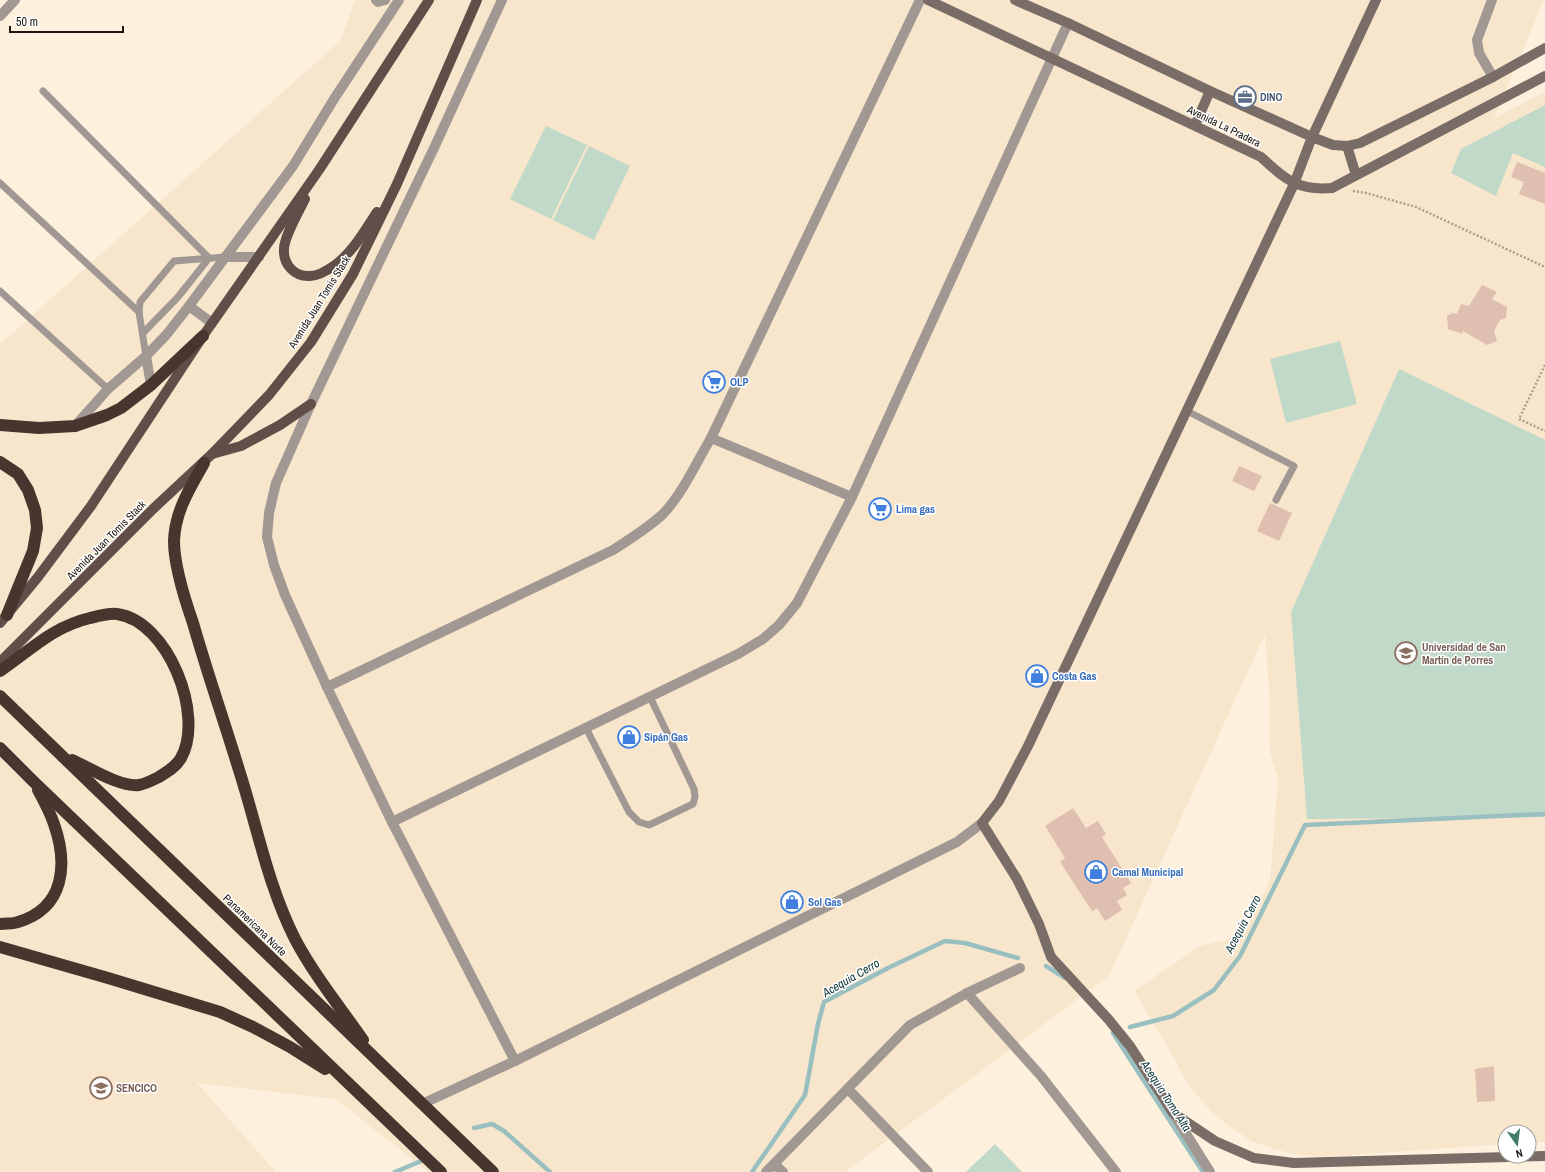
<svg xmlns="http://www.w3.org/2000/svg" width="1545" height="1172" font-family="'Archivo Narrow',sans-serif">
<rect width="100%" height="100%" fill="#fdf0dd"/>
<polygon fill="#f8e6cc" points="355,0 1544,0 1494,118 1545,92 1545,1142 1529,1143 1529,1132 1505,1132 1505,1144 1322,1157 1298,1155 1275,1149 1251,1141 1229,1126 1211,1111 1196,1094 1183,1076 1171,1052 1134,991 1200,946 1241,936 1270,880 1278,779 1270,753 1269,687 1265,634 1109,976 845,1172 428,1172 336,1099 197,1083 276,1172 0,1172 0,344 340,41"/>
<g fill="#c1d9c8">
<polygon points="1545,105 1545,167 1513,153 1496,196 1451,173 1461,149"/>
<polygon points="546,126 587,145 551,219 510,199"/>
<polygon points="589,146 630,166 594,240 553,220"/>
<polygon points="1340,341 1357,404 1286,423 1270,359"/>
<polygon points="1399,369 1545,440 1545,817 1307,819 1291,612"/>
<polygon points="995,1144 1022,1172 966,1172"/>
</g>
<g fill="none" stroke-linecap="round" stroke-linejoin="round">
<g stroke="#99bfc0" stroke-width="4.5">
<polyline points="1046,966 1065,978"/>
<polyline points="1130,1027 1173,1016 1214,990 1240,956 1305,825 1545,814"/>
<polyline points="1113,1033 1203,1172"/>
<polyline points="474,1128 492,1124 504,1131 550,1172"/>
<polyline points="395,1172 421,1161"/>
<polyline points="752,1172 805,1095 818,1024 824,1002 888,968 945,941 965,943 1018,958"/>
</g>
</g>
<g fill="#debfb0">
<polygon points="1517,162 1545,173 1545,204 1519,194 1524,182 1511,177"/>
<polygon points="1482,285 1497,292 1492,299 1507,307 1506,318 1500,320 1494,331 1497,341 1487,345 1463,331 1462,334 1448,329 1447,316 1452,313 1457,314 1461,304 1469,306"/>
<polygon points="1239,466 1262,476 1254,491 1232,481"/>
<polygon points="1270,503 1292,513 1279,541 1257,531"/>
<polygon points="1073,808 1086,828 1098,821 1106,834 1102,837 1131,883 1123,888 1127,895 1117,901 1122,910 1105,921 1097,908 1092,911 1060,862 1065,858 1045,826"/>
<polygon points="1494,1066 1495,1101 1477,1102 1475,1069"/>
</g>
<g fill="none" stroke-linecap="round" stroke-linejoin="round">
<g stroke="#aaa091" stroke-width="2.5" stroke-dasharray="2 2" stroke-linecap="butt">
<polyline points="1353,191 1366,193 1416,207 1545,267"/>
<polyline points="1545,365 1519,419 1545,431"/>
</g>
<g stroke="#a19893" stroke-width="7">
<polyline points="43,91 209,258 178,297 143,333"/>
<polyline points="0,183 139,312"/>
<polyline points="0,291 108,389"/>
<polyline points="146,356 139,312 140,302 174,261 225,257"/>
<polyline points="1187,411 1294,466 1276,500"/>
<polyline points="586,728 629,812 639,822 649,825 693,804 695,797 694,789 650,697"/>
</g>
<g stroke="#a19893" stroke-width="10">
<polyline points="376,0 378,2 385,0"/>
<polyline points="502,0 434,148 311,404 276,483 269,513 267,537 274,565 285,595 327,687 392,822 515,1061"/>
<polyline points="1492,0 1477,40 1479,53 1493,77"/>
<polyline points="0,16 15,0"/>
<polyline points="225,257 259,257"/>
<polyline points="189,306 212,323"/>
<polyline points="146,356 151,385"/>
<polyline points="75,426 108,389 146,356 167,334 189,306 293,166 334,99 399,0"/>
<polyline points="711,438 852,497"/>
<path d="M327,687L613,550C630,539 648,528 663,514C683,493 696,463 711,438L920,0"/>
<polyline points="392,822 738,654 763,639 779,625 797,603 852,497 1068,23"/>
<polyline points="967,993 1041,1076 1116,1172"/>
<polyline points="848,1089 928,1172"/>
<polyline points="422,1104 515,1061 957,842 982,823"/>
<polyline points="1173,1113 1210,1172"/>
<polyline points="774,1164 783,1172"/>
<polyline points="766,1172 910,1025 967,993 1020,968"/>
</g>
<g stroke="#7a6d67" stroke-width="10">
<path d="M928,0L1261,157C1285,179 1297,191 1332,188L1545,76"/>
<polyline points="1015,0 1068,23 1210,91 1312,137 1333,145 1347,146 1360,143 1493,77 1545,48"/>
<polyline points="1376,0 1312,137 1294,184 1028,746 999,801 982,823 1017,879 1039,924 1051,957 1109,1020 1130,1046 1173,1113 1215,1141 1254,1158 1294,1163 1545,1156"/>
<polyline points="1195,125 1210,91"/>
<polyline points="1347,146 1356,175"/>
</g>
<g stroke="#5f4f48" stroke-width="10">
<path d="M305,199C299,211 284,237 284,249C283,265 295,277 310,276C319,276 328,270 335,265C353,252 365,230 377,212"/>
<polyline points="212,454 241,446 280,425 311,404"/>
<polyline points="0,623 38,577 91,506 203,336 319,170 429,0"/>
<polyline points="0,662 153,509 212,454 269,395 311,342 353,274 397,184 477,0"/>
</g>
<g stroke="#48362e" stroke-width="12">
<polyline points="0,425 39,428 75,426 107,415 121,408 151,385 203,336"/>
<polyline points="0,462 18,474 28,490 35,510 37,528 33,551 7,615"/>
<path d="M204,463C190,488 175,511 174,541C174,565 185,600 193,623C207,672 224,721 239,770C257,826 268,886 295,939C314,975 340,1007 363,1040"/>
<path d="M0,671C31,650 52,627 90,618C98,616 109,613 117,614C168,621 205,715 181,758C176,767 167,772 159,777C153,780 145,784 139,785C119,787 90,768 72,760"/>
<polyline points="0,696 493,1172"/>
<polyline points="0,748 34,782 441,1172"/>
<path d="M0,924C6,923 13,924 18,922C65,908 68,864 54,824C50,812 44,801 38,790"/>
<polyline points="0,947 108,978 220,1012 253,1027 290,1047 325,1069"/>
</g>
</g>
<defs>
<g id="office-ring" transform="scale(1.15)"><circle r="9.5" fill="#fff" stroke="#5c6f8a" stroke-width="1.5"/><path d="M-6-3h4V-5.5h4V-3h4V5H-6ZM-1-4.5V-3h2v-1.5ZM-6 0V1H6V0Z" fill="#5c6f8a"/></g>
<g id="supermarket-ring" transform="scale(1.15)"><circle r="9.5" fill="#fff" stroke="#3f7fe0" stroke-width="1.5"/><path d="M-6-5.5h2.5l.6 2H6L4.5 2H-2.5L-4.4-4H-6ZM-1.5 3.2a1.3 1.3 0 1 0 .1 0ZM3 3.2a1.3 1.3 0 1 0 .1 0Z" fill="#3f7fe0"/></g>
<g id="university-ring" transform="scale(1.15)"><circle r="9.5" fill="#fff" stroke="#8d6e63" stroke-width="1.5"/><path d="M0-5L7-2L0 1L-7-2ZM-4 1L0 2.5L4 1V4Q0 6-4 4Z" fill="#8d6e63"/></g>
<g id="shop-ring" transform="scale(1.15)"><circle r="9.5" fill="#fff" stroke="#3f7fe0" stroke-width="1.5"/><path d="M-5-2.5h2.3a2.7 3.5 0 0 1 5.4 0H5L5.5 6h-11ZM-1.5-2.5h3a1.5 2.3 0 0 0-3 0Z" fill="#3f7fe0"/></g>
</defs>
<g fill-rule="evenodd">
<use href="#office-ring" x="1245" y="97"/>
<use href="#supermarket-ring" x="714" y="382"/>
<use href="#supermarket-ring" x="880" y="509"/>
<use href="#university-ring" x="1406" y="653"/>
<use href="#shop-ring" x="1037" y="676"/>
<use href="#shop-ring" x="629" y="737"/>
<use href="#shop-ring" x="1096" y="872"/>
<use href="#shop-ring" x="792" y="902"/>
<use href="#university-ring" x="101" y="1088"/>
</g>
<g text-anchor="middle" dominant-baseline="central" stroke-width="3" stroke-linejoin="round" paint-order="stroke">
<g font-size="11" font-weight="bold" fill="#4e5e75" stroke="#fff" text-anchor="start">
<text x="1260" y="97">DINO</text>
</g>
<g font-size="11" fill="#1b160f" stroke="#fff">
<text transform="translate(1224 126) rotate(26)">Avenida La Pradera</text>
<text transform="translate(319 302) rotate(-58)">Avenida Juan Tomis Stack</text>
<text transform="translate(106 540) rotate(-45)">Avenida Juan Tomis Stack</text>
<text transform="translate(255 925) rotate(44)">Panamericana Norte</text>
</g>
<g font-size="11" font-weight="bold" fill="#366cbe" stroke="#fff" text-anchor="start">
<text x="730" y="382">OLP</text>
<text x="896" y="509">Lima gas</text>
<text x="1052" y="676">Costa Gas</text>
<text x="644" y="737">Sipán Gas</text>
<text x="1112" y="872">Camal Municipal</text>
<text x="808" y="902">Sol Gas</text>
</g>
<g font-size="11" font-weight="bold" fill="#785e54" stroke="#fff" text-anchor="start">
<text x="1422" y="647">Universidad de San<tspan x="1422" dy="13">Martín de Porres</tspan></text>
<text x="116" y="1088">SENCICO</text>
</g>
<g font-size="12" font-style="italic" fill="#113738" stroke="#fff">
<text transform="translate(1243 924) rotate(-62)">Acequia Cerro</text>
<text transform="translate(851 978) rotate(-30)">Acequia Cerro</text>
<text transform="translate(1166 1096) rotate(57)">Acequia Toma Alta</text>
</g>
</g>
<g transform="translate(1517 1144) rotate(166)"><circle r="19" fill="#ffffff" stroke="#a4a29f"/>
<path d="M0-3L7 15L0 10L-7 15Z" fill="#3f7d69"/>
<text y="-6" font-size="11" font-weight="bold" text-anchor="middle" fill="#1b160f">N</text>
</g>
<path d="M10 26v6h113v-6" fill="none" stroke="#1b160f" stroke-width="2"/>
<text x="16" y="26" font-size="12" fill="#1b160f" stroke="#ffffff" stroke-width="3" paint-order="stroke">50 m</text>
</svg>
